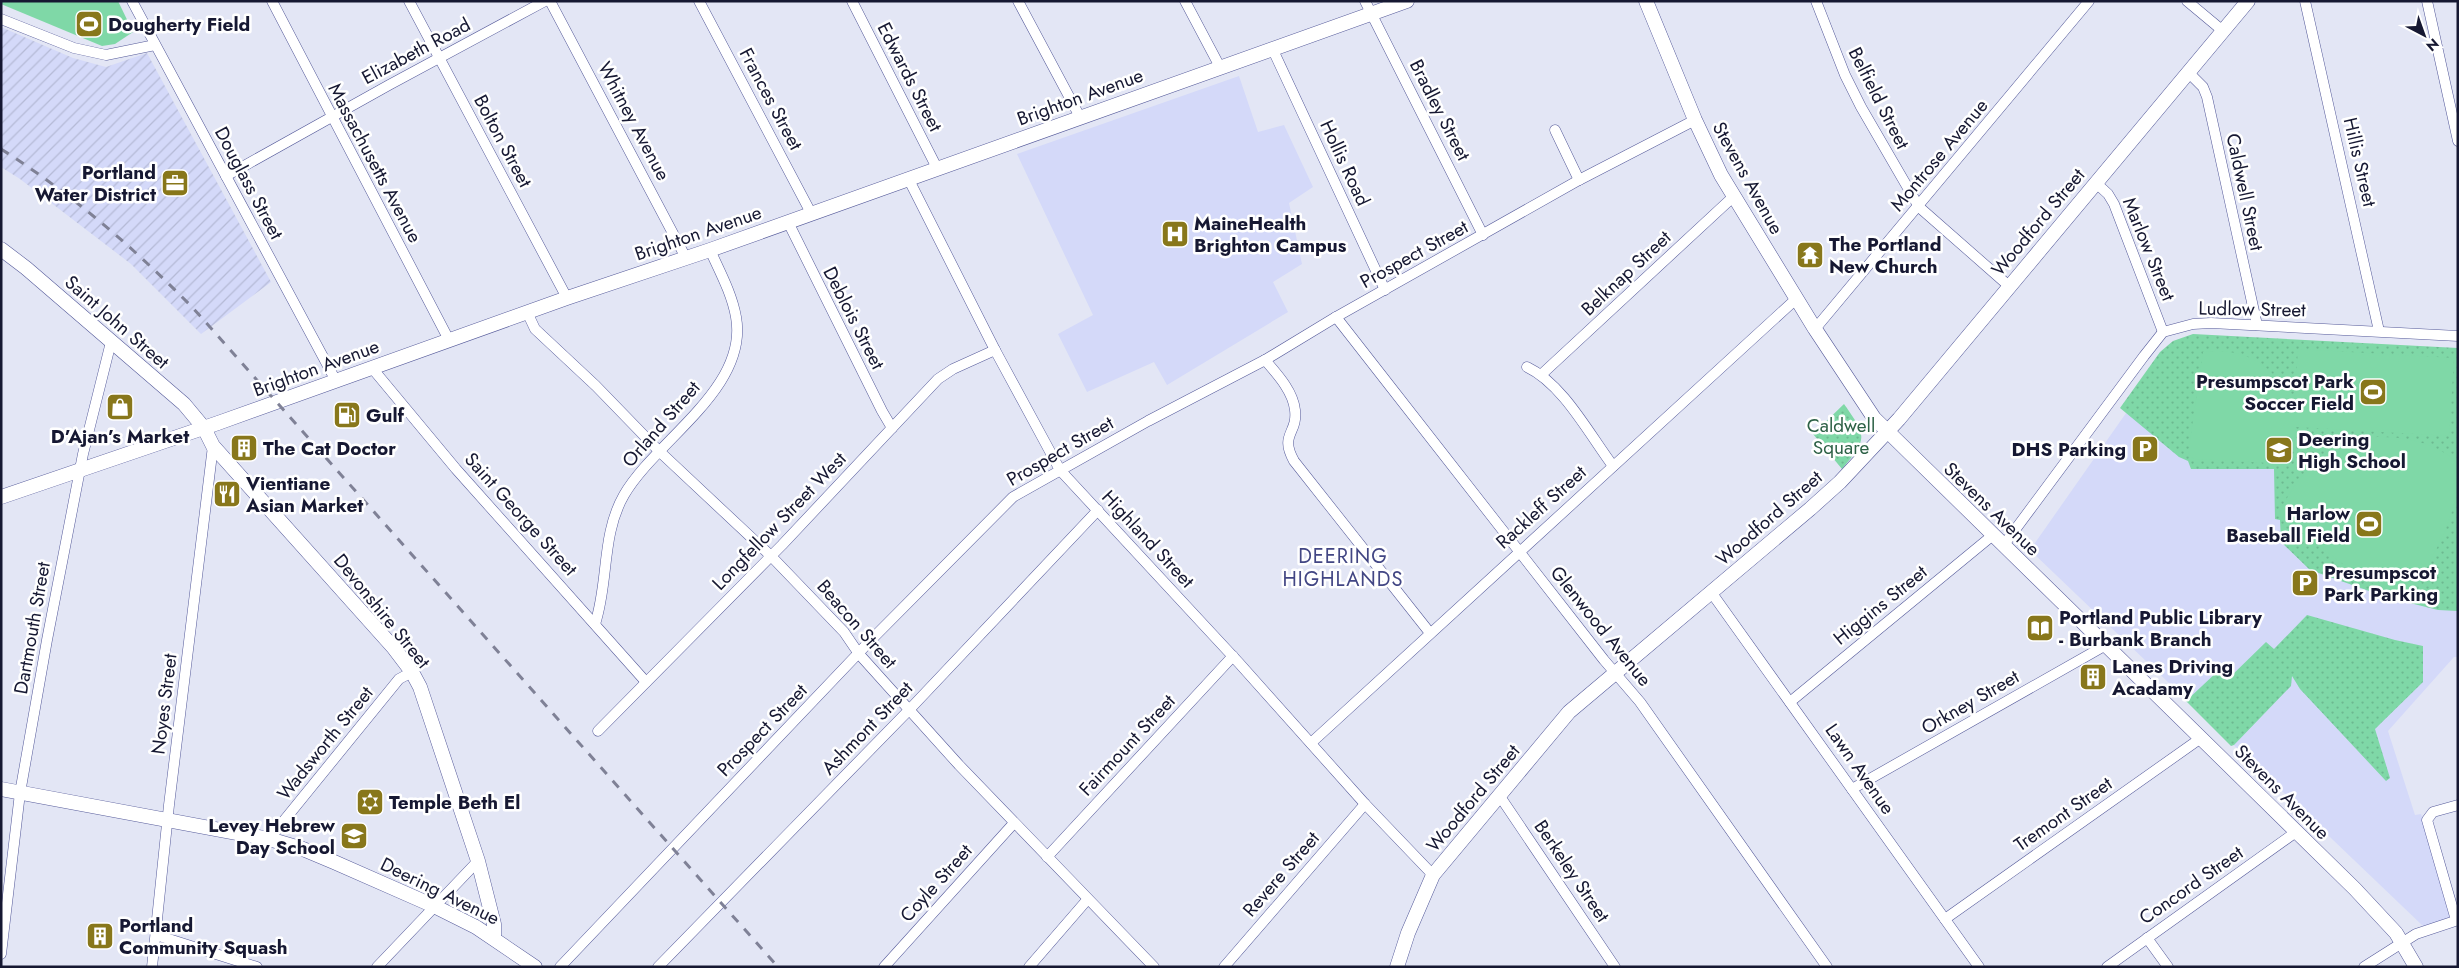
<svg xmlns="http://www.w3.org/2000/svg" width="2459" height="968" font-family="Jost,sans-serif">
<defs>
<pattern id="industrial-furrows" width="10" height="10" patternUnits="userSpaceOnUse" patternTransform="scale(1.25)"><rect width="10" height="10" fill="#d4d9f9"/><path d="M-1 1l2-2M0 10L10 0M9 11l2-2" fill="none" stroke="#b5bad6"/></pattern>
<pattern id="grass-dots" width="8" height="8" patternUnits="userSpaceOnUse" patternTransform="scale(1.25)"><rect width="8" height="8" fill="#7fd8a7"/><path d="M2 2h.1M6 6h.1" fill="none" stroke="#6db990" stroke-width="1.8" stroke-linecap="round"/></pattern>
</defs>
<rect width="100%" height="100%" fill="#e3e6f5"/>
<g fill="#d4d9f9">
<polygon points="1239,76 1258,132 1284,125 1313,187 1289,203 1302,264 1273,282 1288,312 1167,385 1154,362 1087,392 1058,334 1093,315 1017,154"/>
<polygon points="2178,339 2458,350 2458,657 2454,657 2388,731 2415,815 2421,814 2454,916 2423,926 2030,550"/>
</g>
<polygon fill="url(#industrial-furrows)" points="1,27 73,58 106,67 147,53 271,282 201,334 131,264 20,179 1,167"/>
<g fill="url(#grass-dots)">
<polygon points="2193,334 2458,348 2458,611 2438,610 2386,597 2310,570 2281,542 2280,520 2275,519 2274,469 2191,469 2188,461 2179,457 2120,408 2160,352 2173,341"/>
<path d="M1844,404C1867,437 1868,438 1842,469L1813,434Z"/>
<polygon points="2307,615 2395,640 2423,646 2423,682 2375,729 2390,778 2386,781 2300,689 2292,676 2291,686 2234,745 2231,746 2186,701 2218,671 2227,680 2266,642 2274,649"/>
</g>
<g fill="#7fd8a7">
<polygon points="1,1 118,1 133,32 115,44 102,46 1,4"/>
<path d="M2298,349L2454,358L2449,436L2296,427L2294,447L2288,464L2194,459L2188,454L2203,352C2246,346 2279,368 2294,408Z"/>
<path d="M2377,437C2407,437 2434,442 2458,463V493L2444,534L2413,595L2404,598L2361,578L2279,515C2297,470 2330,444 2377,437Z"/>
</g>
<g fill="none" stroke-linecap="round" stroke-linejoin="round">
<g stroke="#555a9a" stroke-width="11">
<g id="street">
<polyline points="132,1 336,381"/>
<polyline points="272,1 449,340"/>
<polyline points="409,1 567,298"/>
<polyline points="550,1 686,258"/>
<polyline points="699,1 811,213"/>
<polyline points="852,1 937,168"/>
<polyline points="1018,1 1080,117"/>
<polyline points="1185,1 1220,67"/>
<polyline points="1365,1 1483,235"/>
<polyline points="1816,1 1845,75 1861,107 1919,207 2009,286"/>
<polyline points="2187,1 2223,31"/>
<polyline points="2305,1 2379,331"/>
<polyline points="2427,1 2458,141"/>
<polyline points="1,19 74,48 106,55 155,45"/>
<polyline points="1273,50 1385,290"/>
<polyline points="2188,72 2203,87 2207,97 2257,325"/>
<polyline points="1555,130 1579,180"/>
<polyline points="226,176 389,85 545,1"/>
<polyline points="908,178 995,350 1060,470 1239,663 1365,804 1433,875"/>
<polyline points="2096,183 2108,194 2114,204 2163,332"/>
<polyline points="788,222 882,411 892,428"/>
<polyline points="527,312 535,329 596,386 659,451 771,556 844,632 859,654 959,765 1154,967"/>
<polyline points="1336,317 1604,660 1640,702 1827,967"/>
<polyline points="1815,329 2089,1"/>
<path d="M1265,360C1277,374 1293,391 1295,410C1298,434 1279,434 1294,461L1430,633"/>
<path d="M1527,367C1563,384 1589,434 1613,466"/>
<polyline points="372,368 456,469 646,682"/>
<polyline points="1542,374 1733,197"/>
<polyline points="2003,546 2144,356 2163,332 2193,324 2211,323 2458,336"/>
<polyline points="1711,592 1979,967"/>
<path d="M595,624C609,582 601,535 624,495C656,440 749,388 736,317C732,294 720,272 710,250"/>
<polyline points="1790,702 1993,535"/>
<polyline points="598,731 782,545 938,379 953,369 995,350"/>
<polyline points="1311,743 1796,299"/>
<polyline points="1852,789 2106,645"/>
<polyline points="1499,795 1615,967"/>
<polyline points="269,839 399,679 412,672"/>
<polyline points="1047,857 1233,656"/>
<polyline points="1945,919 2201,738"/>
<polyline points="2456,920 2427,820 2433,812 2458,805"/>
<polyline points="156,935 257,967"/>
<polyline points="2147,938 2168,967"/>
<polyline points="1,954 20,793 47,640 83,454 111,342"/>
<polyline points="152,967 169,805 213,446"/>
<polyline points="377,967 478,861"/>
<polyline points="560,967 870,641 1013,497 1148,421 1265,360 1336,317 1579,180 1695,120"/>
<polyline points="658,967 909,710 1098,510"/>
<polyline points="884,967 1014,823"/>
<polyline points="1029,967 1087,900"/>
<polyline points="1224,967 1365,804"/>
<polyline points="2107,967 2296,832"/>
<polyline points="2364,967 2416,934 2458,920"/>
</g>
</g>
<g stroke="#555a9a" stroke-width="15">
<g id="secondary">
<polyline points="1646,1 1695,120 1721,175 1815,329 1874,418 2355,889 2396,933 2416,967"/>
<polyline points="1,249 26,268 184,404 204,428 213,446 393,647 412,672 420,687 478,861 494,924 494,937"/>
<polyline points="1,497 218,423 567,298 710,250 1407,1"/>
<polyline points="1,789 269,839 303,849 334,862 434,906 476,927 535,967"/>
<polyline points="1397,967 1408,933 1433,875 1569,712 1810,509 1840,482 1899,419 2248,1"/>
</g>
</g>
<use href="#street" stroke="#fff" stroke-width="10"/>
<use href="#secondary" stroke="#fff" stroke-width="14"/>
<path stroke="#7f8196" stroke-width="3" stroke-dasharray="9 9" stroke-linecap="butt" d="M1,149C72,194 134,248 193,308L778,967"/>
</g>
<defs>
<g id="stadium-square" transform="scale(1.4375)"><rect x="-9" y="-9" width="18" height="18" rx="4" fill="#88771b" stroke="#fff"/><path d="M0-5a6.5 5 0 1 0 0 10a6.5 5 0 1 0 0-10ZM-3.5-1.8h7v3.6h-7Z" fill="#fff"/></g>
<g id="office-square" transform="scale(1.4375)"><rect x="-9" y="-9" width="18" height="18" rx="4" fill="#88771b" stroke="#fff"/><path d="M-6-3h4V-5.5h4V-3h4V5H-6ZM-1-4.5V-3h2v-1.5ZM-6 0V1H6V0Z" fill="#fff"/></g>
<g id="hospital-square" transform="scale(1.4375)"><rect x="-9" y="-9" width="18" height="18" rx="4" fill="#88771b" stroke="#fff"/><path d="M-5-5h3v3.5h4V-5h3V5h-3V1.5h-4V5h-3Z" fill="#fff"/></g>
<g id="temple-square" transform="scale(1.4375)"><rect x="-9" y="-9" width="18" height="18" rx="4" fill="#88771b" stroke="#fff"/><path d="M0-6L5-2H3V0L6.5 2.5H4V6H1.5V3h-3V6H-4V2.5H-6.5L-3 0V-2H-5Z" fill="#fff"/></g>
<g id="shop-square" transform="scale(1.4375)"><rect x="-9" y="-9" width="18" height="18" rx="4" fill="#88771b" stroke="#fff"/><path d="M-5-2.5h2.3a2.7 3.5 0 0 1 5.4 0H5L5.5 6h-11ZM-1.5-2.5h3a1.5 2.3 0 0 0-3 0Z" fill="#fff"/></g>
<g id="fuel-square" transform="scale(1.4375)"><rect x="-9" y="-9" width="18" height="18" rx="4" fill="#88771b" stroke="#fff"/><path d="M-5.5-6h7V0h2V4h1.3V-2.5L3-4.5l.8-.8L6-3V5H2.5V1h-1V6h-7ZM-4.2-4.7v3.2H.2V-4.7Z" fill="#fff"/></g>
<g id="building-square" transform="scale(1.4375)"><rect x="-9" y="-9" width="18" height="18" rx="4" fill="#88771b" stroke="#fff"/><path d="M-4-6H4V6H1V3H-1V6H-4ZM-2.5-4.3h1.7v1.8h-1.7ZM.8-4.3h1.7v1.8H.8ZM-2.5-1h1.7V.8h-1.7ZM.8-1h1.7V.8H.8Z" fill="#fff"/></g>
<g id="parking-square" transform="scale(1.4375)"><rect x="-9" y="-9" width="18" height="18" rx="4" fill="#88771b" stroke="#fff"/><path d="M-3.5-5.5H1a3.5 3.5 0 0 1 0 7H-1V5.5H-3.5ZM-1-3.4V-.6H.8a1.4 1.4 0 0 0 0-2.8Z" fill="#fff"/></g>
<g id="school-square" transform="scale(1.4375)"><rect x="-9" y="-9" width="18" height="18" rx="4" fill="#88771b" stroke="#fff"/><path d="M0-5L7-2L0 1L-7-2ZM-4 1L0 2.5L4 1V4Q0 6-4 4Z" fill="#fff"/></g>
<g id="restaurant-square" transform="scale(1.4375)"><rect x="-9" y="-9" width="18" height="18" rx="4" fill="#88771b" stroke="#fff"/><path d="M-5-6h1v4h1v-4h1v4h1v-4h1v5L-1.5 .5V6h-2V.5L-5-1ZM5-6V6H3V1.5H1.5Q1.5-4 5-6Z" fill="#fff"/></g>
<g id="library-square" transform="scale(1.4375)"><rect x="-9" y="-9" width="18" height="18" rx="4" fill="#88771b" stroke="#fff"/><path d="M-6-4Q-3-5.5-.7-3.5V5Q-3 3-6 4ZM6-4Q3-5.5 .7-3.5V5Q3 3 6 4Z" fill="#fff"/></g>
<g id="synagogue-square" transform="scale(1.4375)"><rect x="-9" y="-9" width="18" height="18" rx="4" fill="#88771b" stroke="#fff"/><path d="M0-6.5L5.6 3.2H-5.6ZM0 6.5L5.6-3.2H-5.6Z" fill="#fff"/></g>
</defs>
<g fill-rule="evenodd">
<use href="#stadium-square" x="89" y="24"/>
<use href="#office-square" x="175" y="183"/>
<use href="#hospital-square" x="1175" y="234"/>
<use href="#temple-square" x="1810" y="255"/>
<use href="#stadium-square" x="2373" y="392"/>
<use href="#shop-square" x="120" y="407"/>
<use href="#fuel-square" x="347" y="415"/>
<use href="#building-square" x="244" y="448"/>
<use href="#parking-square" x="2145" y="449"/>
<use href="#school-square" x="2279" y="450"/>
<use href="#restaurant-square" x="227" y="494"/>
<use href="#stadium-square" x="2369" y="524"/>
<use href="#parking-square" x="2305" y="583"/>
<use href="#library-square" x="2040" y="628"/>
<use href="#building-square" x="2093" y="677"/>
<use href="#synagogue-square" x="370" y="802"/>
<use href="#school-square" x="354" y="836"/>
<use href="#building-square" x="100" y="936"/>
</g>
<g text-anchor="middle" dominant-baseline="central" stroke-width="5" stroke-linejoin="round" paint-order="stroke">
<g font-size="19" font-weight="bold" fill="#161832" stroke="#fff" text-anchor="start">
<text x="108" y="24">Dougherty Field</text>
<text x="156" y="172" text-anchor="end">Portland<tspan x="156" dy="22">Water District</tspan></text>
<text x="1194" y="223">MaineHealth<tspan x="1194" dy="22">Brighton Campus</tspan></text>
<text x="1829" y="244">The Portland<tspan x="1829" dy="22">New Church</tspan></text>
<text x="2354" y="381" text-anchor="end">Presumpscot Park<tspan x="2354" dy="22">Soccer Field</tspan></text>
<text x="366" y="415">Gulf</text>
<text x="120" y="436" text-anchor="middle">D’Ajan’s Market</text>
<text x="2298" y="439">Deering<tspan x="2298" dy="22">High School</tspan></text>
<text x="263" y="448">The Cat Doctor</text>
<text x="2126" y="449" text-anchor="end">DHS Parking</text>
<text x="246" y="483">Vientiane<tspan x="246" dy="22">Asian Market</tspan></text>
<text x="2350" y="513" text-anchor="end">Harlow<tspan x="2350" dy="22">Baseball Field</tspan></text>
<text x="2324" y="572">Presumpscot<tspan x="2324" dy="22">Park Parking</tspan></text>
<text x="2059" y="617">Portland Public Library<tspan x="2059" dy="22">- Burbank Branch</tspan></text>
<text x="2112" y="666">Lanes Driving<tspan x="2112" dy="22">Acadamy</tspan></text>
<text x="389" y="802">Temple Beth El</text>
<text x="335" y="825" text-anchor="end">Levey Hebrew<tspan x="335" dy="22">Day School</tspan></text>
<text x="119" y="925">Portland<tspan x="119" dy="22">Community Squash</tspan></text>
</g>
<g font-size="19" fill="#161832" stroke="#fff">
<text transform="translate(416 51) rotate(-28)">Elizabeth Road</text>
<text transform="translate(910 77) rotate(63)">Edwards Street</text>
<text transform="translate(1080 97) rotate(-20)">Brighton Avenue</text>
<text transform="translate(1879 98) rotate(63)">Belfield Street</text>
<text transform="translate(771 99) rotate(62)">Frances Street</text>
<text transform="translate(1440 110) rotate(63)">Bradley Street</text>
<text transform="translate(634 121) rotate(62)">Whitney Avenue</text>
<text transform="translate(503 141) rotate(62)">Bolton Street</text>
<text transform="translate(1939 155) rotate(-50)">Montrose Avenue</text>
<text transform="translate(2360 162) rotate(77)">Hillis Street</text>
<text transform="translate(375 163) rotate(62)">Massachusetts Avenue</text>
<text transform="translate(1345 163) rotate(65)">Hollis Road</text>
<text transform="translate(1748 178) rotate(61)">Stevens Avenue</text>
<text transform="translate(249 183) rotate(62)">Douglass Street</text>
<text transform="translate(2245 192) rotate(78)">Caldwell Street</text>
<text transform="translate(2038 222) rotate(-50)">Woodford Street</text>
<text transform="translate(698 233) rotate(-19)">Brighton Avenue</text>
<text transform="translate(2149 249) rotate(68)">Marlow Street</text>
<text transform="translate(1414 254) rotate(-29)">Prospect Street</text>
<text transform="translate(1626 273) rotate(-43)">Belknap Street</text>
<text transform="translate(2252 309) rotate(1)">Ludlow Street</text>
<text transform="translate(854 318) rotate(63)">Deblois Street</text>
<text transform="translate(117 322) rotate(41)">Saint John Street</text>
<text transform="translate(316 368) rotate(-20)">Brighton Avenue</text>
<text transform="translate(661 424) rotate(-49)">Orland Street</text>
<text transform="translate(1060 451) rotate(-30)">Prospect Street</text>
<text transform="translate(1541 507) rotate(-42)">Rackleff Street</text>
<text transform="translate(1992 509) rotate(44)">Stevens Avenue</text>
<text transform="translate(521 514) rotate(48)">Saint George Street</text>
<text transform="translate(1769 518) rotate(-41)">Woodford Street</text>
<text transform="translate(779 521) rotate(-46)">Longfellow Street West</text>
<text transform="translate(1148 539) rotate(47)">Highland Street</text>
<text transform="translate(1880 605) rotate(-39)">Higgins Street</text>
<text transform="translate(382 611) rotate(51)">Devonshire Street</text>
<text transform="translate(857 624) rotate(49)">Beacon Street</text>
<text transform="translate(1601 626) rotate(51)">Glenwood Avenue</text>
<text transform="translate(32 628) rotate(-80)">Dartmouth Street</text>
<text transform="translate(1970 702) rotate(-30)">Orkney Street</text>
<text transform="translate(164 704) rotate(-83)">Noyes Street</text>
<text transform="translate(867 728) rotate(-46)">Ashmont Street</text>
<text transform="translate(762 730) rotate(-46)">Prospect Street</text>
<text transform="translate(325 743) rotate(-51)">Wadsworth Street</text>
<text transform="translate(1127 745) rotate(-47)">Fairmount Street</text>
<text transform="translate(1860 769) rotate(55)">Lawn Avenue</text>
<text transform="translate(2282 792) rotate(45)">Stevens Avenue</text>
<text transform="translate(1473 798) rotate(-50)">Woodford Street</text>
<text transform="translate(2063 814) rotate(-35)">Tremont Street</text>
<text transform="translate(1572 871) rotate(56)">Berkeley Street</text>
<text transform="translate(1281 874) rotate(-49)">Revere Street</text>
<text transform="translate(936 883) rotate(-48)">Coyle Street</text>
<text transform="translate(2191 885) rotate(-35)">Concord Street</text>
<text transform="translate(440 891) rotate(26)">Deering Avenue</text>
</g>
<g font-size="19" fill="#2d6146" stroke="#fff">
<text x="1841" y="425">Caldwell<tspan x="1841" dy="22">Square</tspan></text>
</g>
<g font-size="20" letter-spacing="1" fill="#424684" stroke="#fff">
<text x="1343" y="556">DEERING<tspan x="1343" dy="23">HIGHLANDS</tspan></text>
</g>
</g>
<rect width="2459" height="968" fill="none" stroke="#161832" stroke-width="5"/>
<g transform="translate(2424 35) rotate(139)" stroke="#ffffff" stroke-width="4" paint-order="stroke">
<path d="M0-4L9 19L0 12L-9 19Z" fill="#161832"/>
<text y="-8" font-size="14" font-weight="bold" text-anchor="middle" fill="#161832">N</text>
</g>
</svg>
